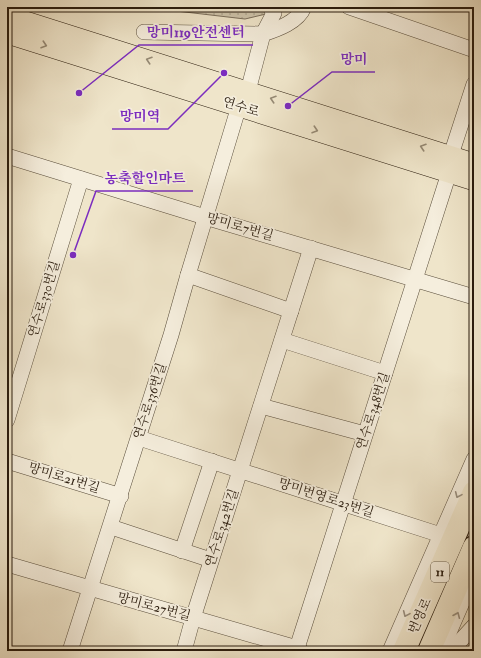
<svg xmlns="http://www.w3.org/2000/svg" width="481" height="658" font-family="'IM FELL Double Pica','Noto Serif KR',serif">
<defs>
<pattern id="park-dots" width="8" height="8" patternUnits="userSpaceOnUse"><rect width="8" height="8" fill="#cdc3aa"/><path d="M2 2h.1M6 6h.1" fill="none" stroke="#b0a791" stroke-width="1.8" stroke-linecap="round"/></pattern>
</defs>
<rect width="100%" height="100%" fill="#efe5ca"/>
<filter id="stains"><feTurbulence type="fractalNoise" baseFrequency=".005" numOctaves="4"/><feColorMatrix values="0 0 0 0 .2 0 0 0 0 .09 0 0 0 0 .02 0 0 0 .5 -.17"/></filter>
<radialGradient id="worn" r=".72"><stop offset=".6" stop-color="#630" stop-opacity="0"/><stop offset="1" stop-color="#630" stop-opacity=".3"/></radialGradient>
<polygon fill="url(#park-dots)" stroke="#7b6f5c" points="142,7 263,7 266,14 245,19"/>
<g fill="none" stroke-linecap="round" stroke-linejoin="round">
<g stroke="#5a4e3c" stroke-width="16">
<g id="minor">
<polyline points="349,7 474,50"/>
<polyline points="144,32 263,34 274,13 270,7"/>
<path d="M248,91L263,34C278,29 298,22 304,7"/>
<polyline points="451,155 474,84"/>
<polyline points="7,156 205,217 474,297"/>
<polyline points="188,275 291,311"/>
<polyline points="282,340 385,373"/>
<polyline points="261,406 365,434"/>
<polyline points="7,420 81,179"/>
<polyline points="139,438 441,535"/>
<polyline points="7,461 121,496"/>
<polyline points="111,527 211,560"/>
<polyline points="182,551 212,461"/>
<polyline points="7,564 297,648 301,651"/>
<polyline points="297,648 449,173"/>
<polyline points="70,651 171,335 188,275 239,106"/>
<polyline points="184,651 193,618 311,248"/>
<polyline points="390,651 474,459"/>
<polyline points="441,651 471,582"/>
<polyline points="451,651 474,626"/>
</g>
</g>
<g stroke="#291b0d" stroke-width="20">
<g id="major">
<polyline points="7,15 474,163"/>
<polyline points="7,34 474,181"/>
</g>
</g>
<g stroke="#291b0d" stroke-width="24">
<g id="highway">
<polyline points="404,651 474,492"/>
<polyline points="429,651 474,547"/>
</g>
</g>
<use href="#minor" stroke="#f5eedd" stroke-width="15"/>
<use href="#major" stroke="#efe5ca" stroke-width="19"/>
<use href="#highway" stroke="#efe5ca" stroke-width="22"/>
</g>
<defs><path id="oneway-chevron" d="M-2-3.5L2.5 0L-2 3.5" fill="none" stroke-width="1.6" stroke-linecap="round" stroke-linejoin="round"/></defs>
<g stroke="#968a75">
<use href="#oneway-chevron" transform="translate(44 45) rotate(18)"/>
<use href="#oneway-chevron" transform="translate(149 60) rotate(-162)"/>
<use href="#oneway-chevron" transform="translate(273 99) rotate(-162)"/>
<use href="#oneway-chevron" transform="translate(315 130) rotate(18)"/>
<use href="#oneway-chevron" transform="translate(423 147) rotate(-162)"/>
</g>
<g stroke="#998f7f">
<use href="#oneway-chevron" transform="translate(458 495) rotate(114)"/>
<use href="#oneway-chevron" transform="translate(406 614) rotate(114)"/>
<use href="#oneway-chevron" transform="translate(457 615) rotate(-67)"/>
</g>
<g text-anchor="middle" dominant-baseline="central" stroke-width="3.5" stroke-linejoin="round" paint-order="stroke">
<rect fill="#f5eedd" stroke="#665a4b" stroke-width="1" x="431" y="562" width="18" height="20" rx="3"/>
<g font-size="12" font-weight="bold" fill="#291b0d">
<text x="440" y="572">11</text>
</g>
<g font-size="13" fill="#291b0d" stroke="#f5eedd">
<text transform="translate(241 107) rotate(17)">연수로</text>
<text transform="translate(240 227) rotate(16)">망미로7번길</text>
<text transform="translate(44 299) rotate(-73)">연수로330번길</text>
<text transform="translate(150 401) rotate(-72)">연수로336번길</text>
<text transform="translate(373 411) rotate(-72)">연수로348번길</text>
<text transform="translate(64 478) rotate(17)">망미로21번길</text>
<text transform="translate(326 498) rotate(18)">망미번영로23번길</text>
<text transform="translate(222 528) rotate(-72)">연수로342번길</text>
<text transform="translate(154 607) rotate(15)">망미로27번길</text>
<text transform="translate(420 616) rotate(-66)">번영로</text>
</g>
</g>
<path fill="none" stroke="#7b2cbf" stroke-width="1.5" d="M79 93L139 45H253M288 106L332 72H375M224 73L168 129H112M73 255L96 191H193"/>
<g fill="#7b2cbf" stroke="#f5eedd" stroke-width="1.5">
<circle cx="79" cy="93" r="4"/>
<circle cx="288" cy="106" r="4"/>
<circle cx="224" cy="73" r="4"/>
<circle cx="73" cy="255" r="4"/>
</g>
<g font-size="14" text-anchor="middle" font-weight="bold" fill="#7b2cbf" stroke="#f5eedd" stroke-width="3.5" stroke-linejoin="round" paint-order="stroke">
<text x="196" y="37">망미119안전센터</text>
<text x="354" y="64">망미</text>
<text x="140" y="121">망미역</text>
<text x="145" y="183">농축할인마트</text>
</g>
<rect width="481" height="658" fill="none" stroke="#efe5ca" stroke-width="24"/>
<rect x="8" y="8" width="465" height="642" fill="none" stroke="#291b0d" stroke-width="2"/>
<rect x="12" y="12" width="457" height="634" fill="none" stroke="#291b0d"/>
<rect width="100%" height="100%" filter="url(#stains)"/>
<rect width="100%" height="100%" fill="url(#worn)"/>
</svg>
